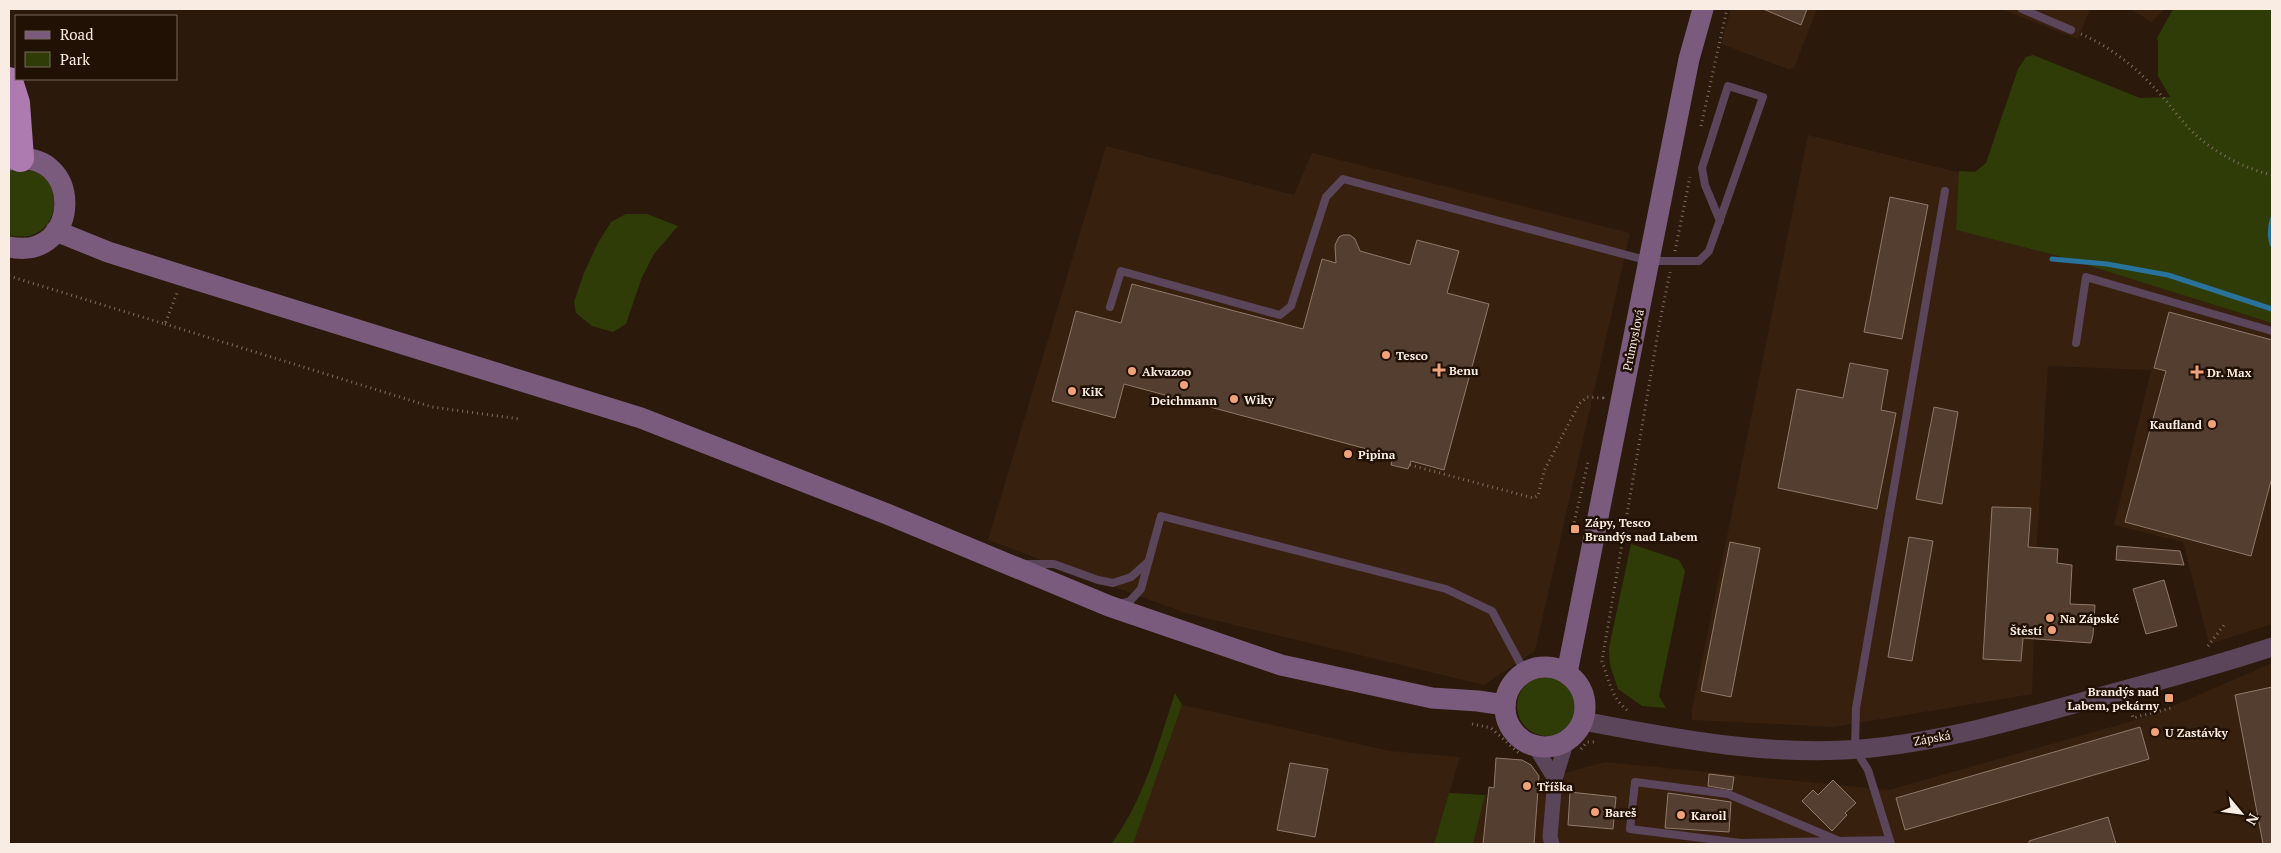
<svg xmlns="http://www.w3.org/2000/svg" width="2281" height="853" font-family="'PT Serif',serif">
<rect width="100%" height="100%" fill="#2b190c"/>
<g fill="#38200f">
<polygon points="1731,9 1817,9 1794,68 1788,69 1721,44"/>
<polygon points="2001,9 2090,9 2078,39"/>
<polygon points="2131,9 2165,9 2151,22"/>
<polygon points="1808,135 1961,173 1956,230 2055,255 2272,323 2272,624 2209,644 2183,542 2114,525 2151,370 2048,366 2037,540 2032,694 1833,727 1692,720 1692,710"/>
<polygon points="1106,146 1294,195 1312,153 1630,233 1535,651 1484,685 1185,613 988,540"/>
<polygon points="2272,663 2272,844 1473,844 1485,795 1605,762 1889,790 2150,716"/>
<polygon points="1182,705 1390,751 1460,757 1434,844 1133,844"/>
</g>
<g fill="#2f3c07">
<polygon points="2173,9 2272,9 2272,323 2055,255 1956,230 1959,171 1975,172 1986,163 2018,69 2026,57 2033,55 2140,98 2170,97 2158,76 2158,41 2157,38"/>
<path d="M9,170C16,170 25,169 32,171C68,178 61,248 9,235Z"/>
<polygon points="626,214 647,214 678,226 654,254 642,277 626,324 613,332 592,326 576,313 574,302 584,273 598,243 611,222"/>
<polygon points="1631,544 1679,560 1685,571 1659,696 1666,708 1642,706 1618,689 1610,665 1609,648"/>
<circle cx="1547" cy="706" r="30"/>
<path d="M1175,693L1182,705L1133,844H1111C1144,800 1158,745 1175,693Z"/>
<polygon points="1449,793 1485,795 1473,844 1434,844"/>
</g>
<path fill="#28729b" d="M2272,214V249C2266,241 2267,223 2272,214Z"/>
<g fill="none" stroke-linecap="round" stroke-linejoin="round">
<polyline stroke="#28729b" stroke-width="5" points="2052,259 2107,264 2168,275 2272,309"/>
</g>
<g fill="#533e30" stroke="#90796a">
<polygon points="1763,9 1807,9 1801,25"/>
<polygon points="1890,197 1928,205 1902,339 1864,332"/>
<polygon points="1343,235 1350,235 1355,239 1360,251 1410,265 1417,240 1459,251 1447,293 1489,304 1444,470 1411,461 1408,469 1391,465 1393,456 1124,384 1115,418 1052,401 1076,311 1121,323 1132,284 1303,329 1322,259 1336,263 1335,245 1339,237"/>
<polygon points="2169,312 2272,340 2272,477 2251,556 2125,522 2166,371 2154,368"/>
<polygon points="1850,363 1888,370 1881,410 1896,413 1877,509 1778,488 1797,389 1843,398"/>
<polygon points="1934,407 1958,412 1942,504 1916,499"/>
<polygon points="1992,507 2031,508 2028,547 2058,549 2057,563 2072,565 2070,604 2095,605 2093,635 2091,643 2023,638 2021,661 1983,659"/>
<polygon points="1909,537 1933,541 1912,661 1888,657"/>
<polygon points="1730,542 1760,548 1731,697 1701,691"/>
<polygon points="2117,546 2180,551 2184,565 2116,560"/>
<polygon points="2164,580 2177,626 2146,634 2133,589"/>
<polygon points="2272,687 2272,844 2263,844 2235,695"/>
<polygon points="2140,727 2149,759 1905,830 1896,798"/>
<polygon points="1496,758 1522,760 1531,765 1539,776 1534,844 1483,844 1489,787 1494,788"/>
<polygon points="1290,763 1328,769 1315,837 1277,830"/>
<polygon points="1709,774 1734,777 1732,790 1708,786"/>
<polygon points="1833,780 1856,803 1845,813 1847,815 1832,831 1802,801 1813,790 1818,795"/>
<polygon points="1570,792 1616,797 1613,829 1568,825"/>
<polygon points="1668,793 1731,802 1729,832 1665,828"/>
<polygon points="2108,817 2116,844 2029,844 2029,841"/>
</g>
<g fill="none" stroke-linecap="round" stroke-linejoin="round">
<g stroke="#7e6e62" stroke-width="3" stroke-dasharray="1 4" stroke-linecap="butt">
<path d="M2081,34C2111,47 2138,69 2160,94C2173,108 2184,125 2198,137C2219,155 2246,169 2272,175"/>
<polyline points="1701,126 1727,9"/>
<polyline points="1675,251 1690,177"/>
<polyline points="9,276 165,324 177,293"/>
<polyline points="165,324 432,407 520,419"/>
<polyline points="1410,465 1533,498 1538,496 1544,471 1579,404 1587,397 1603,398 1602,399"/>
<polyline points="1572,532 1588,462"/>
<polyline points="2208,646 2224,625"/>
<polyline points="2130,706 2133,718 2171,708"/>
<path d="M1627,710C1612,699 1608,678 1602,661L1660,321L1670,272"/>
<polyline points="1472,724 1491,728 1521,755"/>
<polyline points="1581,749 1587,742 1594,742"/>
</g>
<g stroke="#5a455b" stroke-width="8">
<polyline points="2022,9 2071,30"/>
<polyline points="1110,307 1121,271 1280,315 1291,306 1326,197 1343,179 1649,261 1699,261 1709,251 1763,97 1728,86 1702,168 1705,185 1720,221"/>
<polyline points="2076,343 2086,277 2272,331"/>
<polyline points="1027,564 1054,564 1098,580 1113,583 1131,577 1148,562"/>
<polyline points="1119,604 1130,601 1141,589 1161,516 1446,589 1492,611 1525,672"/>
<polyline points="1844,843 1728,794 1635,782 1630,829 1741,843 1889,840"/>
<polyline points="1891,844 1868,770 1855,749 1856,708 1945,191"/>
</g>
<g stroke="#5a455b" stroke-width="15">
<polyline points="1534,745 1555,779"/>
<polyline points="1552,844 1550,837 1555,779 1567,740"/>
</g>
<path stroke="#5a455b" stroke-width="19" d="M1583,721C1677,739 1774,758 1871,748C1948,740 2024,718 2099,697C2157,681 2215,666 2272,647"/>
<g stroke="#7b5b7d" stroke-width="21">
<path d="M9,160C84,145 83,262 9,247"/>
<polyline points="56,231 108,252 184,276 641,418 887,514 1109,606 1281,665 1432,698 1478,701 1505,705"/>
<circle cx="1545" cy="707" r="40"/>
<polyline points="1567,673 1689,59 1703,9"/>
</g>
<polyline stroke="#ad7bb0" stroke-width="28" points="9,81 16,103 20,158"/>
</g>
<g fill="#f0a27a" stroke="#211004" stroke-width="2">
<circle cx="1386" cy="355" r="5"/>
<path d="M1436.5 362.5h5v5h5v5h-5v5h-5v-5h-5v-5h5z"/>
<circle cx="1132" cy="371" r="5"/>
<path d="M2194.5 364.5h5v5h5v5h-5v5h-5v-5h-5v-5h5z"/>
<circle cx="1184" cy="385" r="5"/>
<circle cx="1072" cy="391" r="5"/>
<circle cx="1234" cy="399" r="5"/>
<circle cx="2212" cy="424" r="5"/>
<circle cx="1348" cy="454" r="5"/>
<rect x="1570" y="524" width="10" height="10" rx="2.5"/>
<circle cx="2050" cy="618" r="5"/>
<circle cx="2052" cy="630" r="5"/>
<rect x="2164" y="693" width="10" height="10" rx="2.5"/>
<circle cx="2155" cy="732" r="5"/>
<circle cx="1527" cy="786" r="5"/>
<circle cx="1595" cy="812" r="5"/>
<circle cx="1681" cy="815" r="5"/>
</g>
<g text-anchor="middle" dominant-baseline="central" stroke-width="5" stroke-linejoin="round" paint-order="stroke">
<g font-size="12" fill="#f9ece3" stroke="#211004">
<text transform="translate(1633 340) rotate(-78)">Průmyslová</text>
<text transform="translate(1932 738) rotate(-10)">Zápská</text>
</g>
<g font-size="12" font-weight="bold" fill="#f9ece3" stroke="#211004" text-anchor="start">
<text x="1396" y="355">Tesco</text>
<text x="1449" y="370">Benu</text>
<text x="1142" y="371">Akvazoo</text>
<text x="2207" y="372">Dr. Max</text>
<text x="1082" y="391">KiK</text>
<text x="1244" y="399">Wiky</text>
<text x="1184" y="400" text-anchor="middle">Deichmann</text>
<text x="2202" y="424" text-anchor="end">Kaufland</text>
<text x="1358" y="454">Pipina</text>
<text x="1585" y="522">Zápy, Tesco<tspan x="1585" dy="14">Brandýs nad Labem</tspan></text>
<text x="2060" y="618">Na Zápské</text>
<text x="2042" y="630" text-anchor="end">Štěstí</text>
<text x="2159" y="691" text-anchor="end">Brandýs nad<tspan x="2159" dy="14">Labem, pekárny</tspan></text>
<text x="2165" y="732">U Zastávky</text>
<text x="1537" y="786">Tříška</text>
<text x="1605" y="812">Bareš</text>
<text x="1691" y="815">Karoil</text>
</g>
</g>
<rect width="2281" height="853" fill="none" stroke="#f9ece3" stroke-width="20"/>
<rect x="15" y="15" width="162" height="65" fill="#211004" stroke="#77685d"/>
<rect x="25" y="31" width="25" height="8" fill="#7b5b7d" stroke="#77685d"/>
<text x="60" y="40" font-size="15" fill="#f9ece3">Road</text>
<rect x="25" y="52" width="25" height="15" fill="#2f3c07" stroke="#77685d"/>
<text x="60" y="65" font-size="15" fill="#f9ece3">Park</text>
<g transform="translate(2241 813) rotate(119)" stroke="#211004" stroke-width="4" paint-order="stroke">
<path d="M0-4L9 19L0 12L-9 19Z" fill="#f9ece3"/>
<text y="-8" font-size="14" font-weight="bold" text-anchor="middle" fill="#f9ece3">N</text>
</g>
</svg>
